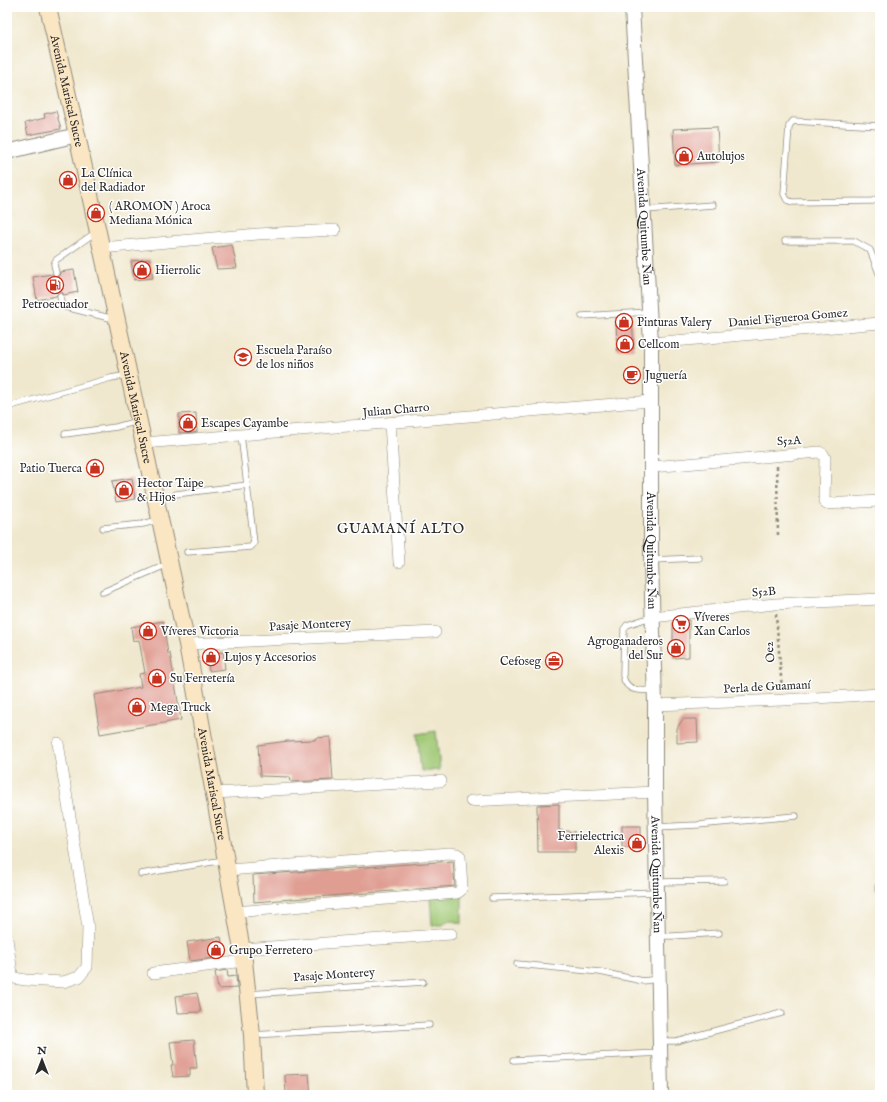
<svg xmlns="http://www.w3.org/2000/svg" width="887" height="1102" font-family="'IM FELL English',serif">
<rect width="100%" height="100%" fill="#fff"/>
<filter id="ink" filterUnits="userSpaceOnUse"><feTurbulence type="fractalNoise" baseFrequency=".025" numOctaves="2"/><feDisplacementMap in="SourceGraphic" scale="8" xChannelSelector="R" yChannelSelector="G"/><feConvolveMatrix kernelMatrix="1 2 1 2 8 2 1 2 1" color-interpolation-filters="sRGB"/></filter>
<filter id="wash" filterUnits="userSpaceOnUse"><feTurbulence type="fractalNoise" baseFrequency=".012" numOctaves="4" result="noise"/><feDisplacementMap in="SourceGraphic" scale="16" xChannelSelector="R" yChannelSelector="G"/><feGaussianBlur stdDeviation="0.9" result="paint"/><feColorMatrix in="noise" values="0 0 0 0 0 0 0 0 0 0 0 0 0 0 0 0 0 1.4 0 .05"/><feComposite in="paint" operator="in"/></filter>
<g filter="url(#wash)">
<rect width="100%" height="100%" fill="#f0e8ce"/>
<g fill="#9fc772" stroke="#65794e">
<polygon points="436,731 440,770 421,771 417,734"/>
<path d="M462,895V924C455,921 449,919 443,925H432L430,898Z"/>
</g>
<g id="blocks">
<g fill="#e09e93">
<polygon points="56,111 61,129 28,135 25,123 45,118 44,114"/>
<polygon points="717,127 719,162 675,165 673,129"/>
<polygon points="232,245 237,268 217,269 212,248"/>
<polygon points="150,259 153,278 134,280 131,261"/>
<polygon points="74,270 78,292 64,295 62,292 59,292 56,296 37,300 33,277 52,274 53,276 57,277 59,276 60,272"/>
<polygon points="616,318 632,318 634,349 617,350"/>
<polygon points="196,413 197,432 179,433 179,414"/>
<polygon points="132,478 135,499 116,502 112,481"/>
<polygon points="689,620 689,657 673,658 673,622"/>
<polygon points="163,621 168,654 170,653 181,720 100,734 94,695 141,687 139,674 145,673 139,640 133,641 131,627"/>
<polygon points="223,652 225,669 209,671 207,654"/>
<polygon points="683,719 697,719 698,742 677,743 677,728"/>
<polygon points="330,737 333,780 291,782 290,777 260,776 258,745 288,741 315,740 315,738"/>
<polygon points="559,804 559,830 575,832 575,852 538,852 537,805"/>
<rect x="622" y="826" width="19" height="21"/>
<polygon points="453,861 455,886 254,902 253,875"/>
<polygon points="221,937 224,957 190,961 187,942"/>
<polygon points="227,970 228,977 236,976 237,988 218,989 215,972"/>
<polygon points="197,993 201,1012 178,1013 176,996"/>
<polygon points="194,1040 197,1068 190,1068 190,1076 173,1077 171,1065 173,1065 170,1042"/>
<polygon points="309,1074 311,1095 286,1095 285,1075"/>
</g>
</g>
</g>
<g filter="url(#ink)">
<use href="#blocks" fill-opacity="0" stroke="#8e8a7c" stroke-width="1"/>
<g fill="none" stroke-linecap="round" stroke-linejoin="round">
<g stroke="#8e8a7c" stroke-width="7">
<g id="service">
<polyline points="880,126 793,121 789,126 784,194 787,200 792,202 873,201 880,197"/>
<polyline points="644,210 713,205"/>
<polyline points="785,241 854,241 870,250 880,276"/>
<polyline points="56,273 54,264 56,260 96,232"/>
<polyline points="60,296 61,303 65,307 114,319"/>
<polyline points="582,316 649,312"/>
<polyline points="7,407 111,378 128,375"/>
<polyline points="65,434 116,427 138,421"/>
<polyline points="176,494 247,485"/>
<polyline points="103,528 143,524 158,520"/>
<polyline points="187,552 251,547 254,543 241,435"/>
<polyline points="651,560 699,558"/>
<polyline points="103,592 168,564"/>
<path d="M651,617L627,625L624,629L623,676C626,692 641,691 654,690"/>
<polyline points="656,827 697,825 796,816"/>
<polyline points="141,874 224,860"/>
<polyline points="657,882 724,881"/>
<polyline points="492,898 656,892"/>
<polyline points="658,936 673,936 719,933"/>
<polyline points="517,964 600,972 643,981 658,979"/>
<polyline points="249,994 423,982"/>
<polyline points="252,1035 429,1025"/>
<polyline points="660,1041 676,1041 782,1013"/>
<polyline points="514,1060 660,1053"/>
</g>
</g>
<g stroke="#8e8a7c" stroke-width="12">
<g id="minor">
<polyline points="101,248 258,234 335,230"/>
<polyline points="651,343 880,323"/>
<polyline points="390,423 399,562"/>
<polyline points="144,443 651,401"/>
<polyline points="652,467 819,452 823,454 825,458 824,501 826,504 880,501"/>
<polyline points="652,617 775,604 880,599"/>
<polyline points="187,644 435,632"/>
<polyline points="655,705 783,700 880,694"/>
<polyline points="214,793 441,781"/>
<polyline points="471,801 655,792"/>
<polyline points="228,870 449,853 457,854 460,856 462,887 460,891 457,893 235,912"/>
<polyline points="880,889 880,888"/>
<polyline points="7,939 12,973 7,978"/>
<polyline points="242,949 451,934"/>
<polyline points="153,973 244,961"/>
<polyline points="9,977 25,980 63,982 79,977 87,967 88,927 58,743"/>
</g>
</g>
<g stroke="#8e8a7c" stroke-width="16">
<g id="tertiary">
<path id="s1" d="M632,7L651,343V560L655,705V792L661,1095"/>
<polyline points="7,152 77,135"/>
</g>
</g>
<g stroke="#8e8a7c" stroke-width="18">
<g id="secondary">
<path id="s2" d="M48,7L77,135L187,644L244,961L252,1035L255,1095"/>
</g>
</g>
<g stroke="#8e8a7c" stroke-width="2.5" stroke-dasharray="3 3" stroke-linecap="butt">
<polyline points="777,466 778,538"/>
<polyline points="776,614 782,689"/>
</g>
<use href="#service" stroke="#fff" stroke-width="5.5"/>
<use href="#minor" stroke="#fff" stroke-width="11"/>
<use href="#tertiary" stroke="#fff" stroke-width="14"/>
<use href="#secondary" stroke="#fbe6c3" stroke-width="16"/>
</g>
</g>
<defs>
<g id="shop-ring" transform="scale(0.9)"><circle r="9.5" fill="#fff" stroke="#c8321e" stroke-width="1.5"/><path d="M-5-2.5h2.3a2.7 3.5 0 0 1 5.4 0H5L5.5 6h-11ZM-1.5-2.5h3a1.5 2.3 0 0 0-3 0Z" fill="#c8321e"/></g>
<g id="fuel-ring" transform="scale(0.9)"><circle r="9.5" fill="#fff" stroke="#c8321e" stroke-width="1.5"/><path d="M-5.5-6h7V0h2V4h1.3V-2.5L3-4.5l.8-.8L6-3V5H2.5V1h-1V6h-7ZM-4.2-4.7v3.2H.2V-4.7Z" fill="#c8321e"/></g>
<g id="school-ring" transform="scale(0.9)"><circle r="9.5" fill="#fff" stroke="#c8321e" stroke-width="1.5"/><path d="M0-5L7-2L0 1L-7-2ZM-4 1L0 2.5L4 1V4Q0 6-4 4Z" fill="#c8321e"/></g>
<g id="cafe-ring" transform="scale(0.9)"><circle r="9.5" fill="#fff" stroke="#c8321e" stroke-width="1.5"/><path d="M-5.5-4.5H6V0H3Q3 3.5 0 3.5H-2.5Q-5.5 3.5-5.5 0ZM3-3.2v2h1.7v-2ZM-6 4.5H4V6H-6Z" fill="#c8321e"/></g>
<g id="supermarket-ring" transform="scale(0.9)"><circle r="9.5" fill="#fff" stroke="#c8321e" stroke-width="1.5"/><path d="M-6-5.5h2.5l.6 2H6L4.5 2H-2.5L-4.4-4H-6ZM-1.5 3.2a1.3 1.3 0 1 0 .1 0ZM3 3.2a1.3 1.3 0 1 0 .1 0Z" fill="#c8321e"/></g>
<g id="office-ring" transform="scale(0.9)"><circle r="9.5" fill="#fff" stroke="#c8321e" stroke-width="1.5"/><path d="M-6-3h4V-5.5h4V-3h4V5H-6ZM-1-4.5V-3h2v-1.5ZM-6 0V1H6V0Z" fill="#c8321e"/></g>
</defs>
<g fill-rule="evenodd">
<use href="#shop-ring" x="684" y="156"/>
<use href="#shop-ring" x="68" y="180"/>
<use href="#shop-ring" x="96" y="213"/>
<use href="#shop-ring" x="142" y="270"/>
<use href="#fuel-ring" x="55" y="285"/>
<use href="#shop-ring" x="624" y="322"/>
<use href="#shop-ring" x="625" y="344"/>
<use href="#school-ring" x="243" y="357"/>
<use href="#cafe-ring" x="632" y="375"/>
<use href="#shop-ring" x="188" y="423"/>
<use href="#shop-ring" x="95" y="468"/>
<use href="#shop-ring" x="124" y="490"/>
<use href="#supermarket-ring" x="681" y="624"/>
<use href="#shop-ring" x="148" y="631"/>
<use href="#shop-ring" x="676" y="648"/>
<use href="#shop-ring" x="211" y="657"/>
<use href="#office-ring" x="554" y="661"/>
<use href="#shop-ring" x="157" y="678"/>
<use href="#shop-ring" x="137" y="707"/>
<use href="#shop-ring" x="637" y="843"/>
<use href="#shop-ring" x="216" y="950"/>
</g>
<g text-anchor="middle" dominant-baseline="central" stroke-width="3" stroke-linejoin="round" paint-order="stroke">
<g font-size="12" fill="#2b2b2b" stroke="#fff">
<text stroke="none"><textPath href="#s2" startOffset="86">Avenida Mariscal Sucre</textPath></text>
<text stroke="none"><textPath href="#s1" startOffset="220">Avenida Quitumbe Ñan</textPath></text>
<text transform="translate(788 318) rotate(-5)">Daniel Figueroa Gomez</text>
<text stroke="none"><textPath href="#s2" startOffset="410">Avenida Mariscal Sucre</textPath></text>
<text transform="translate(396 410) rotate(-5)">Julian Charro</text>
<text transform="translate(789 441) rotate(-4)">S52A</text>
<text stroke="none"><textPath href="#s1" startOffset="544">Avenida Quitumbe Ñan</textPath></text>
<text transform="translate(764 592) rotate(-5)">S52B</text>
<text transform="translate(310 625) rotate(-3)">Pasaje Monterey</text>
<text transform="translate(770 652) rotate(-95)">Oe2</text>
<text transform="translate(767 687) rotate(-3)">Perla de Guamaní</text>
<text stroke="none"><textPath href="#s2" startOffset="794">Avenida Mariscal Sucre</textPath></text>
<text stroke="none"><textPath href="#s1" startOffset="868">Avenida Quitumbe Ñan</textPath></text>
<text transform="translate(334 975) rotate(-4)">Pasaje Monterey</text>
</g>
<g font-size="12" fill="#2b2b2b" stroke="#fff" text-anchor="start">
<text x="697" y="156">Autolujos</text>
<text x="81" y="173">La Clínica<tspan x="81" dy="14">del Radiador</tspan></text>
<text x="109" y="206">( AROMON ) Aroca<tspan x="109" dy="14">Mediana Mónica</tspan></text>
<text x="155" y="270">Hierrolic</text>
<text x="55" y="304" text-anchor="middle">Petroecuador</text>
<text x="637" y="322">Pinturas Valery</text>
<text x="638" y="344">Cellcom</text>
<text x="256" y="350">Escuela Paraíso<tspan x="256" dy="14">de los niños</tspan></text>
<text x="645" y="375">Juguería</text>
<text x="201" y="423">Escapes Cayambe</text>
<text x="82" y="468" text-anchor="end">Patio Tuerca</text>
<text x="137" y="483">Hector Taipe<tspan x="137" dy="14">&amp; Hijos</tspan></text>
<text x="694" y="617">Víveres<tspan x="694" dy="14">Xan Carlos</tspan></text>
<text x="161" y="631">Víveres Victoria</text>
<text x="663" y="641" text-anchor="end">Agroganaderos<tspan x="663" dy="14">del Sur</tspan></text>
<text x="224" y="657">Lujos y Accesorios</text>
<text x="541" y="661" text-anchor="end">Cefoseg</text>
<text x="170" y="678">Su Ferretería</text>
<text x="150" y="707">Mega Truck</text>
<text x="624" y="836" text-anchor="end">Ferrielectrica<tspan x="624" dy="14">Alexis</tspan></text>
<text x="229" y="950">Grupo Ferretero</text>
</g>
<g font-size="14" letter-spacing="1" fill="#2b2b2b" stroke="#fff">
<text x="401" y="529">GUAMANÍ ALTO</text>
</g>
</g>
<rect width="887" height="1102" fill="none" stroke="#fff" stroke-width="24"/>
<g transform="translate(42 1060)" stroke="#ffffff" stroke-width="3" paint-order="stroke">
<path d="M0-3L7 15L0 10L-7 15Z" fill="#2b2b2b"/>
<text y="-6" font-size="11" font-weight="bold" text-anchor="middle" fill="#2b2b2b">N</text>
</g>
</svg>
